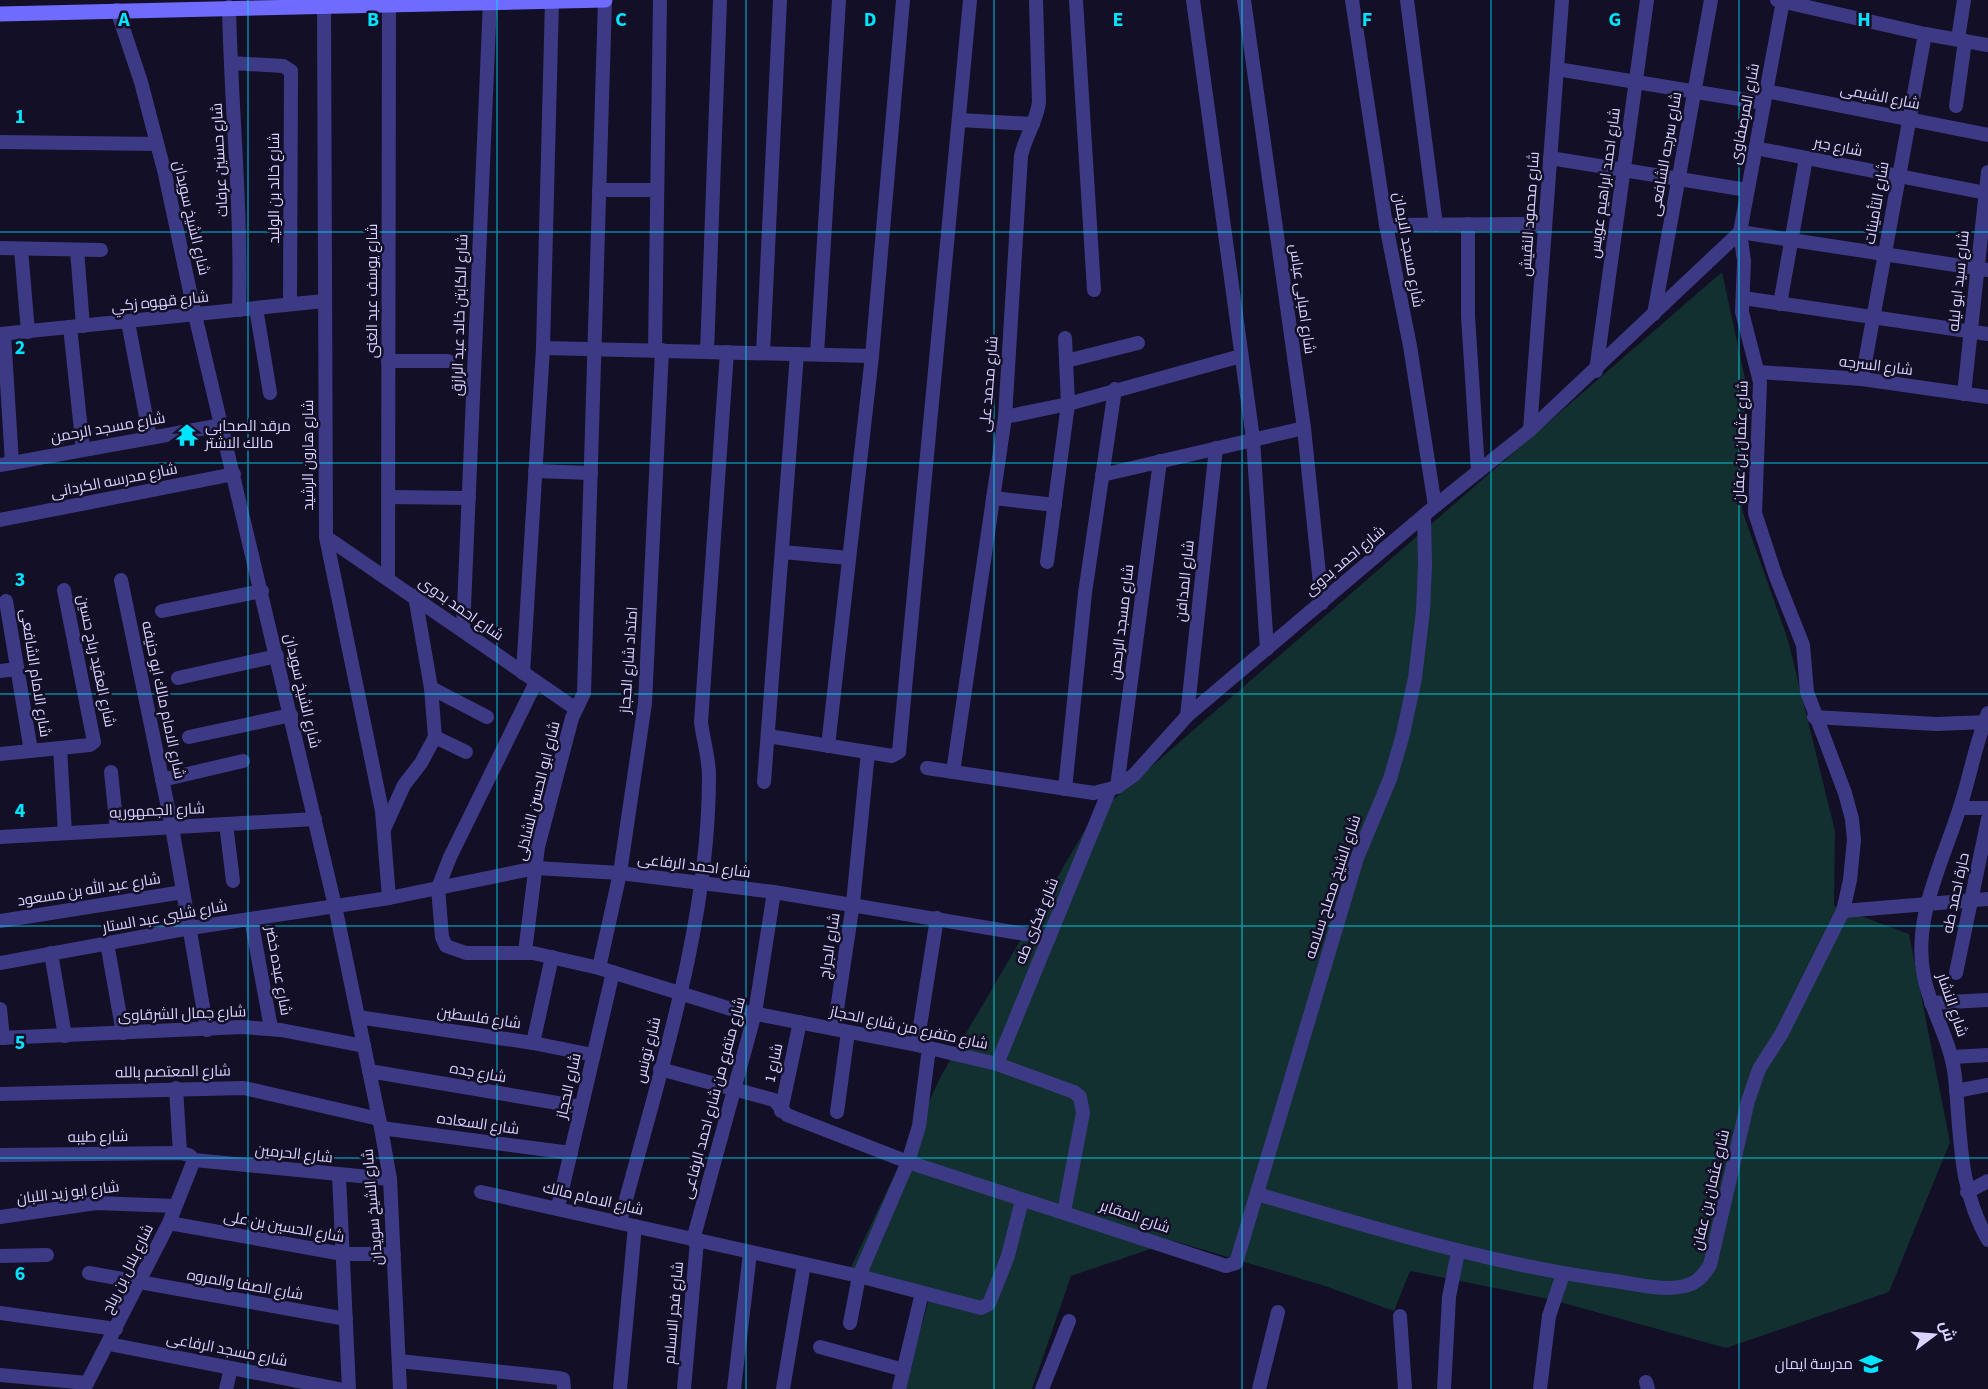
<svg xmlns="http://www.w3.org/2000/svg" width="1988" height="1389" font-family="'Source Sans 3',Cairo,sans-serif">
<rect width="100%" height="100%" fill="#130f26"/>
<polygon fill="#12302f" points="1722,272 1746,383 1742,510 1788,640 1835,831 1834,906 1909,934 1950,1142 1889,1292 1726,1348 1549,1299 1410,1271 1394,1311 1325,1286 1174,1241 1071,1276 1032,1389 904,1389 931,1292 850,1269 941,1076 1092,818"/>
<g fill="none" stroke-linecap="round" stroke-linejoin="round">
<g stroke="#3d3a85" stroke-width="14">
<polyline points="1076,0 1094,290"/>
<polyline points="1193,0 1253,439 1267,649"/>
<polyline points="1244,0 1304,428 1322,603"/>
<polyline points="1352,0 1386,225 1410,346 1435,506"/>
<polyline points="1407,0 1436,225"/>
<polyline points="1777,0 1925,34 1988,45"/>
<polyline points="324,5 326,537 382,811 389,898"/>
<path d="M229,7C231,109 242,209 239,310"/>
<polyline points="117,10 141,82 165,174 195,315 335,906 381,1128 390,1179 400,1389"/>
<polyline points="1958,39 1964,0"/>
<polyline points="231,63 283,66 291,71 290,304"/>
<polyline points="1557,69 1764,103"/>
<polyline points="1766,91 1988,135"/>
<polyline points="1956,106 1965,41"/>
<polyline points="959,120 1033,124"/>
<polyline points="0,142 157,144"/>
<polyline points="1755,148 1986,193"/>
<polyline points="1550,158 1747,190"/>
<polyline points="599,190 657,190"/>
<polyline points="1468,224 1468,316 1478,471"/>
<polyline points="1386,225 1545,224"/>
<polyline points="1740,232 1988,270"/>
<polyline points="0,248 101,250"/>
<polyline points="21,249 28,332"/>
<polyline points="77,250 83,326"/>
<polyline points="1743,298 1988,334"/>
<polyline points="1780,304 1806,158"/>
<polyline points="256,308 270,393"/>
<polyline points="1654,314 1711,0"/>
<polyline points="128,322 150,438"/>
<polyline points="70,327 83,449"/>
<polyline points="0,334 324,301"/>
<polyline points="4,334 12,463"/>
<polyline points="543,348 872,356"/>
<polyline points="655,350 660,0"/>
<polyline points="707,352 720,0"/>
<polyline points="763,353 780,0"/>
<polyline points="817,354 839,0"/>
<polyline points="388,361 448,361"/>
<polyline points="1066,361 1138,343"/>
<polyline points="1596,371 1647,0"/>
<polyline points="1759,372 1862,379 1988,397"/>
<polyline points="1862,379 1925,34"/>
<polyline points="1964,394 1988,172"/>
<polyline points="1005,417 1068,404 1241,356"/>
<polyline points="1530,430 1562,0"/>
<polyline points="0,465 222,425"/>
<polyline points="535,471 591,473"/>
<polyline points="1102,475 1304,428"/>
<polyline points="388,497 469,498"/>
<polyline points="993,498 1055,505"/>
<polyline points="0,520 234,474"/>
<polyline points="326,537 576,709"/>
<polyline points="782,552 849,558"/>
<polyline points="1047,562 1068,404 1065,338"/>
<polyline points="388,578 389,4"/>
<polyline points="121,580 172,827 207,1030"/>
<polyline points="6,601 31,751"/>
<polyline points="162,611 262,591"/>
<polyline points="463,630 490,1"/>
<polyline points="0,671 17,669"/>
<polyline points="523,673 543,348 552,0"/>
<polyline points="178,678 277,656"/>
<polyline points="536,682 450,857 438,888 442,937 446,946 466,953 533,953 599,968 731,1009 917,1045 997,1064 1074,1092 1080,1097 1083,1113 1064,1212"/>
<polyline points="431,688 487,717"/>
<path d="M1988,713C1975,744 1970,778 1959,810C1942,864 1912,919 1924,977C1931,1012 1951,1040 1955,1077C1961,1135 1958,1188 1988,1240"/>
<polyline points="1187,716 1216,448"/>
<polyline points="1814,717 1936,724 1988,722"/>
<polyline points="768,736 892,756 899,752 970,0"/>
<polyline points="189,737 291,715"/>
<polyline points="435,737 466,752"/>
<polyline points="828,746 872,356 903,0"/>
<polyline points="60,748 65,833"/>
<polyline points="0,754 90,745 94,742 64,590"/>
<polyline points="927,768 1094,793 1117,787 1134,775 1187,716 1435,506 1530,430 1740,232"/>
<polyline points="111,772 117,830"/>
<path d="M953,772L1005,417L1021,156C1025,137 1037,121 1039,102L1036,0"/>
<polyline points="162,780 243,761"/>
<polyline points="764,782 797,354"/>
<polyline points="1117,787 1160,461"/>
<polyline points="1065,789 1085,593 1115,389"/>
<polyline points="1960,808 1988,808"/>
<polyline points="226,824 233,881"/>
<polyline points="384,829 404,785 421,763 435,737 431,688 415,596"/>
<polyline points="0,837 315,819"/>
<polyline points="1843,911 1988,899"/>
<polyline points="251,919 271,1028"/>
<polyline points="0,921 183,892"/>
<polyline points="107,943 123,1033"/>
<polyline points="525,952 538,847 572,718 584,693 605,0"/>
<polyline points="51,953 65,1036"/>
<polyline points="0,963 190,928 389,898 536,868 620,873 774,892 1049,938"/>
<polyline points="599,968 620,873 645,703 662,350"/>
<polyline points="1956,973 1988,819"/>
<polyline points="1931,1003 1988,1000"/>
<polyline points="0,1009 3,1038"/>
<polyline points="358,1017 533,1043 593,1055"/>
<polyline points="834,1029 853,903 868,752"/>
<polyline points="0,1038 242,1027 281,1030 364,1046"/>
<polyline points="533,1043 552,957"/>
<polyline points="917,1045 937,918"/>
<polyline points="1952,1057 1988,1055"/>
<polyline points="997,1064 1109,791"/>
<polyline points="660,1069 774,1100 787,1115 908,1162 1226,1266 1236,1263 1357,858 1390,779 1403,734 1415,678 1423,611 1425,565 1424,516"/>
<polyline points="369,1071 581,1107"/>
<polyline points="176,1088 180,1153"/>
<polyline points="1956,1091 1988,1085"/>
<polyline points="0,1094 244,1088 379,1119"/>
<polyline points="781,1111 800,1022"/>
<polyline points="837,1112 848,1032"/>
<polyline points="381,1128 571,1153"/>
<polyline points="0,1155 180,1153 189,1155 194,1160"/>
<polyline points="194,1160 390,1179"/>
<polyline points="339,1176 349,1389"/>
<polyline points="481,1192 859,1276 981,1308 989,1304 1008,1256 1022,1200"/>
<polyline points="1967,1192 1988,1181"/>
<path d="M1257,1194C1375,1228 1492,1265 1615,1281C1638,1284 1668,1293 1691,1284C1700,1280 1705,1273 1710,1265L1748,1101L1759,1069L1782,1033L1843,911L1850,880L1854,840L1852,819L1845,793L1807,692L1803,645L1776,577L1755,513L1760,382L1742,312L1744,261L1740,232L1783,1"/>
<polyline points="558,1207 613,972"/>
<polyline points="0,1217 96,1203 175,1206"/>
<path d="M620,1222C658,1077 709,927 709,776C709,758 703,739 701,722L727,352"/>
<polyline points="169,1223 343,1254 394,1254"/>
<polyline points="693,1240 755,1013 774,892"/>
<polyline points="0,1256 47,1255"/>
<polyline points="89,1273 346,1319"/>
<polyline points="0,1313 116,1329"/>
<polyline points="1400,1316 1405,1389"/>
<polyline points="850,1323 859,1276 908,1162 919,1126 929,1048"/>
<polyline points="109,1344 339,1389"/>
<polyline points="820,1347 904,1370"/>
<polyline points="399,1361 559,1378 563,1379 564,1389"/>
<polyline points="0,1375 87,1383"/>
<polyline points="1646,1382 1648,1389"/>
<polyline points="84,1389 169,1223 194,1160"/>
<polyline points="226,1389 231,1368"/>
<polyline points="620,1389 635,1226"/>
<polyline points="684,1389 697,1241"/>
<polyline points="734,1389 750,1253"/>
<polyline points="783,1389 804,1264"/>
<polyline points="899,1389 922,1293"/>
<polyline points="1042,1389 1069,1321"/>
<polyline points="1259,1389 1278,1312"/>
<polyline points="1444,1389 1449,1297 1458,1252"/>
<polyline points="1540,1389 1549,1316 1563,1274"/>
</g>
<polyline stroke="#6f6bff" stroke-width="15" points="0,14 605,0"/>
</g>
<path fill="none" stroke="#00e5ff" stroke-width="1.5" stroke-opacity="0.55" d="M248,0V1389M497,0V1389M746,0V1389M994,0V1389M1242,0V1389M1491,0V1389M1739,0V1389M0,232H1988M0,463H1988M0,694H1988M0,926H1988M0,1158H1988"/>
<defs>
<g id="temple-bare" transform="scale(1.8)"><path d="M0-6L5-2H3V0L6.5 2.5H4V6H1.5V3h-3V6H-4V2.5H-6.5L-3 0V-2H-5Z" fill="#00e5ff" stroke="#130f26" stroke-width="2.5" paint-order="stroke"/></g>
<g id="school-bare" transform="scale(1.8)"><path d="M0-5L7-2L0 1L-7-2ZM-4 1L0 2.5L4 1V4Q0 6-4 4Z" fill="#00e5ff" stroke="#130f26" stroke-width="2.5" paint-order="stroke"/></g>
</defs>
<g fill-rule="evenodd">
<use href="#temple-bare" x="187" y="435"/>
<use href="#school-bare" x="1871" y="1364"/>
</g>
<g text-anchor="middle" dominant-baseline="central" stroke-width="5" stroke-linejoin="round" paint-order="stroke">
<g font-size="15" fill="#d9d4ff" stroke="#130f26">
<text transform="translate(1880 97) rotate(11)">شارع الشيمى</text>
<text transform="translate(1745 114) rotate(-79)">شارع المرصفاوى</text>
<text transform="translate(1838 147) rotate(11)">شارع جبر</text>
<text transform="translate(1666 154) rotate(-80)">شارع سرجه الشافعى</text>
<text transform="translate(220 160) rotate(-93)">شارع حسنين عرفات</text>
<text transform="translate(1605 183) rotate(-82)">شارع احمد ابراهيم عويس</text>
<text transform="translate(274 188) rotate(-90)">شارع خالد بن الوليد</text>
<text transform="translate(1877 203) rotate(-80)">شارع التأمينات</text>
<text transform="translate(1530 214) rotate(-86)">شارع محمود النقيش</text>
<text transform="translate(191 218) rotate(77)">شارع الشيخ سويدان</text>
<text transform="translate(1408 250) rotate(80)">شارع مسجد الايمان</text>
<text transform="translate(1959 281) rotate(-84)">شارع سيد ابو ليله</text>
<text transform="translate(372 291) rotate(-90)">شارع يوسف عبد الغنى</text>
<text transform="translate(1302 299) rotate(82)">شارع امبابى عباس</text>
<text transform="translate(160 302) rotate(-6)">شارع قهوه زكي</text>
<text transform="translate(460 315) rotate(-88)">شارع الكابتن خالد عبد الرازق</text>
<text transform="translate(1876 366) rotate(7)">شارع السرجه</text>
<text transform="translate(989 384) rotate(-85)">شارع محمد على</text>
<text transform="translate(108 428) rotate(-10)">شارع مسجد الرحمن</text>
<text transform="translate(1741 442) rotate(-88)">شارع عثمان بن عفان</text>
<text transform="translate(308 455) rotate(-90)">شارع هارون الرشيد</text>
<text transform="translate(114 481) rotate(-11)">شارع مدرسه الكردانى</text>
<text transform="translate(1345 561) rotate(-40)">شارع احمد بدوى</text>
<text transform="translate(1185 581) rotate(-84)">شارع المدافن</text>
<text transform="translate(461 609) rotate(35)">شارع احمد بدوى</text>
<text transform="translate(1122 622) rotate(-83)">شارع مسجد الرحمن</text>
<text transform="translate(629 660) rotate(-86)">امتداد شارع الحجاز</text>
<text transform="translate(96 661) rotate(78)">شارع العقيد رباح حسين</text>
<text transform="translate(35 673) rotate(81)">شارع الامام الشافعى</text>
<text transform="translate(302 691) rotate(77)">شارع الشيخ سويدان</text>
<text transform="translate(163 700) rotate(78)">شارع الامام مالك ابو حنيفه</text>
<text transform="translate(538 791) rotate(-76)">شارع ابو الحسن الشاذلى</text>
<text transform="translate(157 811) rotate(-3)">شارع الجمهوريه</text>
<text transform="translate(694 866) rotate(7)">شارع احمد الرفاعى</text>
<text transform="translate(1333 887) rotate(-72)">شارع الشيخ مصلح سلامه</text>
<text transform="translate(89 890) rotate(-9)">شارع عبد الله بن مسعود</text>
<text transform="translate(1956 893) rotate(-78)">حارة احمد طه</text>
<text transform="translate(165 917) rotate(-10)">شارع شلبى عبد الستار</text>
<text transform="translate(1037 921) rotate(-68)">شارع فكرى طه</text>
<text transform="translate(830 946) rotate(-81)">شارع الجراج</text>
<text transform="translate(278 971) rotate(80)">شارع عبده خضر</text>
<text transform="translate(1952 1005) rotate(71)">شارع النشار</text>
<text transform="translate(182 1014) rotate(-2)">شارع جمال الشرقاوى</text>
<text transform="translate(479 1018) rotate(8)">شارع فلسطين</text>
<text transform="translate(909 1028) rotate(12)">شارع متفرع من شارع الحجاز</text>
<text transform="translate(648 1050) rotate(-76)">شارع تونس</text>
<text transform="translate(774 1063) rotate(-78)">شارع 1</text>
<text transform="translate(173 1072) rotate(-1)">شارع المعتصم بالله</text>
<text transform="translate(478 1073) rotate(10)">شارع جده</text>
<text transform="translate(569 1086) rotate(-77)">شارع الحجاز</text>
<text transform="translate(714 1098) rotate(-75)">شارع متفرع من شارع احمد الرفاعى</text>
<text transform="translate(478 1124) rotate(8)">شارع السعاده</text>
<text transform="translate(98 1137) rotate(-1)">شارع طيبه</text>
<text transform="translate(294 1154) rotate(6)">شارع الحرمين</text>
<text transform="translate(1711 1190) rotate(-77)">شارع عثمان بن عفان</text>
<text transform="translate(68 1193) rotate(-7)">شارع ابو زيد اللبان</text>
<text transform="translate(593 1199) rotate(13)">شارع الامام مالك</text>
<text transform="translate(373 1207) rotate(-95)">شارع الشيخ سويدان</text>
<text transform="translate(1135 1217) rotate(19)">شارع المقابر</text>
<text transform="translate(284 1227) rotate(10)">شارع الحسين بن على</text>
<text transform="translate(128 1269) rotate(-64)">شارع بلال بن رباح</text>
<text transform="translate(245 1285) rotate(10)">شارع الصفا والمروه</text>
<text transform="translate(674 1313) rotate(-85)">شارع فجر الاسلام</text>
<text transform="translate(227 1350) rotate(11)">شارع مسجد الرفاعى</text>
</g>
<g font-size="15" fill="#d9d4ff" stroke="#130f26" text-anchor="start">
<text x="205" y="426">مرقد الصحابي<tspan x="205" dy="17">مالك الاشتر</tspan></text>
<text x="1853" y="1364" text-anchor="end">مدرسة ايمان</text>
</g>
</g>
<g font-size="20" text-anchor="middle" font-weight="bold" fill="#00e5ff" stroke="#130f26" stroke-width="5" stroke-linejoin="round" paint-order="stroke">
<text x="124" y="26">A</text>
<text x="373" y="26">B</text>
<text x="621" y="26">C</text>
<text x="870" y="26">D</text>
<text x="1118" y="26">E</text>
<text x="1367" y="26">F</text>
<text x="1615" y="26">G</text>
<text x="1864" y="26">H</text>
<text x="20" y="123">1</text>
<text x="20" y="354">2</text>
<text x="20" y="586">3</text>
<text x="20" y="817">4</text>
<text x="20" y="1049">5</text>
<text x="20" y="1280">6</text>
</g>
<g transform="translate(1934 1335) rotate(74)" stroke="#130f26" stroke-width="4.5" paint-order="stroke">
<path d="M0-4.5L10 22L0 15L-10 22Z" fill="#d9d4ff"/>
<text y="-9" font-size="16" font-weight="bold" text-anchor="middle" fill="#d9d4ff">ش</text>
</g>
</svg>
